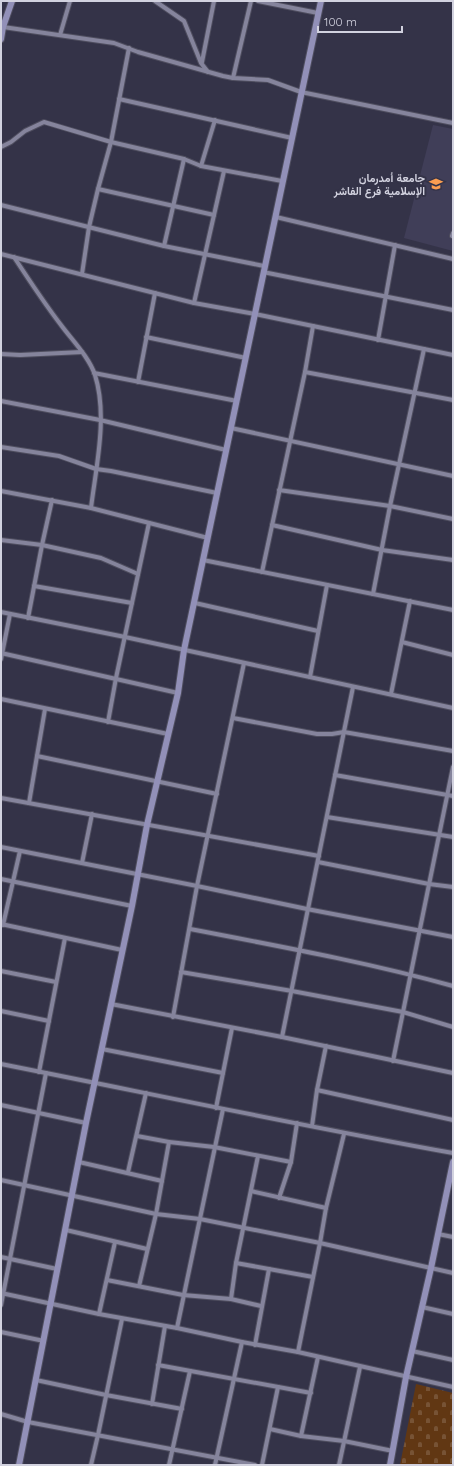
<svg xmlns="http://www.w3.org/2000/svg" width="454" height="1466" font-family="Quicksand,Vazirmatn,sans-serif">
<defs>
<pattern id="cemetery-stones" width="16" height="16" patternUnits="userSpaceOnUse"><rect width="16" height="16" fill="#613713"/><path d="M2 7V4a2 2 0 0 1 4 0v3zM10 15v-3a2 2 0 0 1 4 0v3z" fill="#775335"/></pattern>
</defs>
<rect width="100%" height="100%" fill="#343348"/>
<polygon fill="#403e58" points="433,125 453,129 453,251 404,238"/>
<polygon fill="url(#cemetery-stones)" points="416,1384 453,1393 453,1465 400,1465"/>
<g fill="none" stroke-linecap="round" stroke-linejoin="round">
<g stroke="#4f4e5f" stroke-width="6">
<g id="street">
<polyline points="155,1 184,21 201,63 208,72"/>
<polyline points="258,1 318,13"/>
<polyline points="3,27 114,43 138,52 223,76 233,78 268,80 301,92 453,123"/>
<polyline points="60,35 70,1"/>
<polyline points="202,62 214,1"/>
<polyline points="233,78 251,1"/>
<polyline points="119,99 292,138"/>
<polyline points="1,147 11,142 25,131 44,122 111,142 184,159 201,166 282,181"/>
<polyline points="201,166 215,120"/>
<polyline points="98,189 214,215"/>
<polyline points="1,205 164,246 264,266"/>
<polyline points="276,217 453,259"/>
<polyline points="452,236 453,233"/>
<polyline points="164,246 184,159"/>
<polyline points="1,254 194,303 255,314 453,355"/>
<path d="M14,257C29,280 44,303 61,325C72,340 89,357 95,375C108,416 96,467 91,508"/>
<polyline points="263,272 453,310"/>
<polyline points="82,274 89,227 98,189 111,142 129,48"/>
<polyline points="194,303 224,171"/>
<polyline points="146,337 246,358"/>
<polyline points="378,340 395,245"/>
<polyline points="1,354 20,355 82,352"/>
<polyline points="305,372 453,400"/>
<polyline points="94,373 237,401"/>
<polyline points="138,382 155,293"/>
<polyline points="1,401 100,420 226,450"/>
<polyline points="231,428 453,476"/>
<polyline points="1,447 59,456 96,469 111,471 217,493"/>
<polyline points="279,490 390,506 453,519"/>
<polyline points="1,491 91,508 208,538"/>
<polyline points="272,525 382,550 453,560"/>
<polyline points="1,540 42,545 101,558 138,574"/>
<polyline points="203,560 453,610"/>
<polyline points="262,572 305,372 313,326"/>
<polyline points="34,586 132,603"/>
<polyline points="373,594 390,506 424,349"/>
<polyline points="195,603 318,631"/>
<polyline points="1,612 125,637 453,708"/>
<polyline points="28,618 42,545 52,500"/>
<polyline points="402,642 453,655"/>
<polyline points="1,653 178,693"/>
<polyline points="1,659 10,614"/>
<polyline points="310,677 327,585"/>
<polyline points="391,694 410,601"/>
<polyline points="1,699 168,734"/>
<polyline points="233,718 317,734 332,734 344,732 453,751"/>
<polyline points="108,722 116,678 149,523"/>
<polyline points="37,756 217,794"/>
<polyline points="335,775 453,796"/>
<polyline points="1,798 319,856"/>
<polyline points="29,803 45,709"/>
<polyline points="327,817 453,837"/>
<polyline points="1,847 197,886 307,909 453,937"/>
<polyline points="318,862 429,884 453,887"/>
<polyline points="82,863 92,814"/>
<polyline points="1,879 132,906"/>
<polyline points="1,924 122,950"/>
<polyline points="3,925 20,851"/>
<path d="M190,929C278,946 366,962 453,986"/>
<polyline points="1,971 56,982"/>
<polyline points="181,972 292,991 403,1012 453,1027"/>
<polyline points="111,1004 282,1037 453,1073"/>
<polyline points="1,1011 49,1021"/>
<polyline points="173,1017 197,886 244,663"/>
<polyline points="282,1037 353,687"/>
<polyline points="102,1049 223,1073"/>
<polyline points="393,1061 453,767"/>
<path d="M1,1064C152,1094 302,1126 453,1153"/>
<polyline points="39,1072 65,938"/>
<polyline points="317,1090 453,1120"/>
<polyline points="1,1105 86,1123"/>
<polyline points="216,1108 232,1028"/>
<polyline points="312,1126 317,1090 326,1046"/>
<polyline points="137,1136 169,1142 214,1147 291,1162"/>
<polyline points="79,1162 162,1181"/>
<polyline points="128,1172 146,1093"/>
<polyline points="1,1180 156,1214 200,1219 320,1243 326,1208 344,1134"/>
<polyline points="251,1191 326,1208"/>
<polyline points="279,1198 291,1162 297,1123"/>
<polyline points="66,1230 147,1249"/>
<polyline points="438,1234 453,1237"/>
<polyline points="1,1257 57,1269"/>
<polyline points="236,1263 313,1277"/>
<polyline points="107,1280 183,1295 231,1299 261,1306"/>
<polyline points="139,1286 156,1214 169,1142"/>
<polyline points="1,1293 99,1314 177,1328 242,1342 298,1352 453,1387"/>
<polyline points="231,1299 236,1263 258,1156"/>
<polyline points="1,1305 46,1073"/>
<polyline points="422,1307 453,1314"/>
<polyline points="99,1314 115,1242"/>
<polyline points="177,1328 223,1109"/>
<polyline points="1,1332 44,1341"/>
<polyline points="255,1345 269,1269"/>
<polyline points="412,1351 453,1360"/>
<polyline points="298,1352 320,1243 453,1273"/>
<polyline points="158,1365 311,1393"/>
<polyline points="36,1380 106,1395 182,1409"/>
<polyline points="152,1404 165,1326"/>
<polyline points="1,1414 28,1422 255,1465"/>
<polyline points="270,1429 301,1436 344,1441 393,1451"/>
<polyline points="301,1436 318,1357"/>
<polyline points="91,1465 98,1435 122,1319"/>
<polyline points="169,1465 190,1371"/>
<polyline points="215,1465 242,1342"/>
<polyline points="262,1465 278,1387"/>
<polyline points="339,1465 360,1367"/>
</g>
</g>
<g stroke="#4f4e5f" stroke-width="8">
<g id="secondary">
<polyline points="1,39 3,27 12,1"/>
<polyline points="19,1465 86,1123 132,906 147,825 178,693 184,650 321,1"/>
<polyline points="390,1465 406,1377 431,1268 453,1162"/>
</g>
</g>
<use href="#street" stroke="#85849c" stroke-width="4"/>
<use href="#secondary" stroke="#9290b8" stroke-width="6"/>
</g>
<defs>
<g id="university-bare" transform="scale(1.08)"><path d="M0-5L7-2L0 1L-7-2ZM-4 1L0 2.5L4 1V4Q0 6-4 4Z" fill="#fb9e51" stroke="#343348" stroke-width="2.5" paint-order="stroke"/></g>
</defs>
<g fill-rule="evenodd">
<use href="#university-bare" x="436" y="184"/>
</g>
<g text-anchor="middle" dominant-baseline="central" stroke-width="4" stroke-linejoin="round" paint-order="stroke">
<g font-size="11" font-weight="bold" fill="#d2d2df" stroke="#343348" text-anchor="end">
<text x="425" y="178">جامعة أمدرمان<tspan x="425" dy="13">الإسلامية فرع الفاشر</tspan></text>
</g>
</g>
<rect width="454" height="1466" fill="none" stroke="#d2d2df" stroke-width="4"/>
<path d="M318 26v6h84v-6" fill="none" stroke="#d2d2df" stroke-width="2"/>
<text x="324" y="26" font-size="12" fill="#d2d2df" stroke="#343348" stroke-width="3" paint-order="stroke">100 m</text>
</svg>
